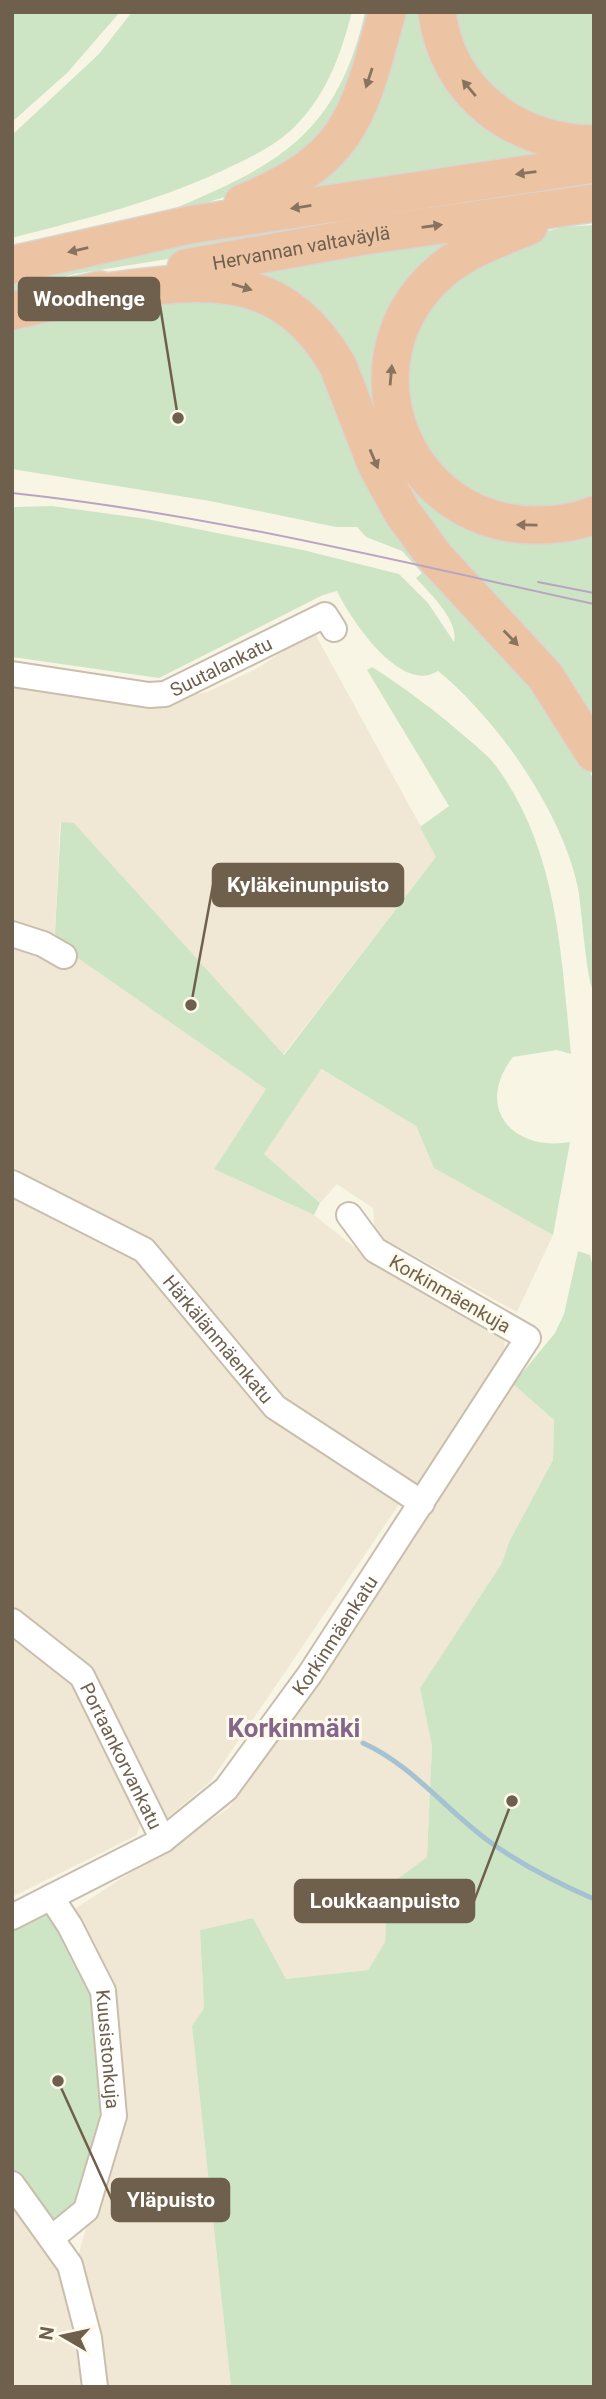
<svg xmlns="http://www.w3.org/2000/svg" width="606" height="2399" font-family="Roboto,sans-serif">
<rect width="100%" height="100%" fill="#f9f5e5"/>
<g fill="#f0e8d4">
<polygon points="313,630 437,856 283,1055 74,823 60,823 55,934 12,925 12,682 152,704 207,692 258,668"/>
<polygon points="12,943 63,970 72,954 266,1089 214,1169 314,1215 363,1254 504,1334 505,1352 420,1489 280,1405 152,1245 12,1177"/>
<polygon points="320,1069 416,1126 434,1168 553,1235 517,1312 375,1234 373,1208 337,1184 320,1203 264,1154"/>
<polygon points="12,1190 139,1254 270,1408 402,1500 211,1781 167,1818 85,1667 12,1614"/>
<polygon points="513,1384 554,1420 553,1460 509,1542 502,1563 420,1688 432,1745 427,1857 388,1886 385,1942 368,1970 286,1979 253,1918 200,1930 204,2008 192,2026 231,2387 105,2387 76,2263 119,2116 70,1912 229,1808"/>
<polygon points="12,1630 78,1680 142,1816 137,1835 12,1897"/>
<polygon points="12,2206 60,2260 73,2313 84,2387 12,2387"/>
</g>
<g fill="#cde5c5">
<polygon points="120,12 67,73 12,122 12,13"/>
<path d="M132,12H352C341,53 329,89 300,121C280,144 251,157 224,170C153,203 87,218 12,238V135L99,54Z"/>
<path d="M365,12H375L322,145L238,193L166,215L156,216C269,169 336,142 365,12Z"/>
<polygon points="394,12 428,12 444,68 569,148 292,190"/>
<polygon points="447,12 594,12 594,131 534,120 474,83"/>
<polygon points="594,177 594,191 74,274 12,293 12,279 199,238"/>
<polygon points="594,225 594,498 586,503 522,513 440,474 401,393 424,305 511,242 562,227"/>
<polygon points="483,231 383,346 432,499 594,527 594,731 424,529 356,384 234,274"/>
<path d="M219,295L298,332L509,651L576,746L594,780V993C586,979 582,911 578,888C562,812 498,720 438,671C401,695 351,620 337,591L323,595L159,678L12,657V507L52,506L147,519L303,550L399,574L428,603L454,642C459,620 430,594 416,578L422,573L402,551L366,537L357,527H336L210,501L12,469V328L158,297Z"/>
<path d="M372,667C407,689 438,713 469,740C478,748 489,756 496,766C558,850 561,954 571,1054L557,1050L513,1057C474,1107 512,1152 570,1142L553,1235L434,1168L416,1126L321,1069L264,1154L320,1203L314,1215L214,1169L266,1089L72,954L55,934L61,822L74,823L284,1055L436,857L420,827L449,806L367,670Z"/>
<polygon points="578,1251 590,1255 594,1272 594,2387 231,2387 192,2026 204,2008 200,1930 253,1918 286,1979 368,1970 385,1942 388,1886 427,1857 432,1746 420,1688 502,1563 509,1542 553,1460 554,1420 513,1384 555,1333 564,1314"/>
<polygon points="48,1915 59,1922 97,1996 107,2118 73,2214 52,2226 12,2175 12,1928 35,1916"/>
</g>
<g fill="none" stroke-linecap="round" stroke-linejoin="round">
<path stroke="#a4c2d1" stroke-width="5" d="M363,1743C412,1765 447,1811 490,1842C523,1866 557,1883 594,1899"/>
<g stroke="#c9bead" stroke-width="28">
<g id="minor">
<path id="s1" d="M12,674L149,695L165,694L325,615L334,629"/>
<polyline points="12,934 43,944 64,956"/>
<path id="s2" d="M12,1183L144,1250L275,1407L422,1503"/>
<path id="s3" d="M12,1621L82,1676L163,1840"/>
<path id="s4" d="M51,1897L70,1926L103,1991L114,2116L86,2210L53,2237"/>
<path id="s5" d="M12,1917L163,1840L226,1789L310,1674L528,1338L375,1250L349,1215"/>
<polyline points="12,2184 70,2265 89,2338 95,2387"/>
</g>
</g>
<g stroke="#dad5d1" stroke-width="40">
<g id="highway">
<path d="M437,12C447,93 515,143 594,144"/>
<path d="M243,203C351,159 358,118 387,12"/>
<path d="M529,226C498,239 466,249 440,272C339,360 402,526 537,525C557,525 575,523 594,515"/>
<polyline points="12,265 189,225 594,164"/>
<path id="s6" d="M186,268L363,236L594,203"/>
<path d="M77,295C183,285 274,254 338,366L376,464L402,512L435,557L545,676L594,753"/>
<polyline points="12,311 100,290"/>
</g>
</g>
<use href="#minor" stroke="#fff" stroke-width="24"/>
<use href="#highway" stroke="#ecc3a3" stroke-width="37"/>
<g stroke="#b9a5c1" stroke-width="2">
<path d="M12,493C208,514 401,562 594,604"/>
<polyline points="538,582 594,593"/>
</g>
</g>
<defs><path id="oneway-solid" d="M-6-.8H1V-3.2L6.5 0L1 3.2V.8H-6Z" transform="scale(1.75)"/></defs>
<g fill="#88735e">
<use href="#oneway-solid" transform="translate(369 78) rotate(108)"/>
<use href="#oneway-solid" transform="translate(469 88) rotate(-130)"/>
<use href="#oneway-solid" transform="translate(526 173) rotate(173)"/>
<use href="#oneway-solid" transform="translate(301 207) rotate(171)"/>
<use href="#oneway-solid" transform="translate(432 226) rotate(-8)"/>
<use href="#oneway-solid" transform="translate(78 250) rotate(167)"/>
<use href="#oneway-solid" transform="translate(242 287) rotate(17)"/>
<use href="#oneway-solid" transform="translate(391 375) rotate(-85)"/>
<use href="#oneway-solid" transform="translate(374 459) rotate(67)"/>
<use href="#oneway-solid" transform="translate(527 525) rotate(-179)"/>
<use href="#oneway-solid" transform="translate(511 638) rotate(46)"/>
</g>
<g text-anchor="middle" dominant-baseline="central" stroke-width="6" stroke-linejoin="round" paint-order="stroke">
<g font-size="19" fill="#6f5f4d" stroke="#fdf9eb">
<text stroke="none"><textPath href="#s6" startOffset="117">Hervannan valtaväylä</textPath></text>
<text stroke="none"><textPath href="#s1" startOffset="217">Suutalankatu</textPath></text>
<text transform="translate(450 1294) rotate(30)">Korkinmäenkuja</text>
<text stroke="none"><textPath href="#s2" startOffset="264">Härkälänmäenkatu</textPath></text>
<text stroke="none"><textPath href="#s5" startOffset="439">Korkinmäenkatu</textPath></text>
<text stroke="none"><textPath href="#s3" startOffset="178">Portaankorvankatu</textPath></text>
<text stroke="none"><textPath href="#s4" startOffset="166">Kuusistonkuja</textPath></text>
</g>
<g font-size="26" font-weight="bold" fill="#85668b" stroke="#fdf9eb">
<text x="294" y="1728">Korkinmäki</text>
</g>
</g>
<path fill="none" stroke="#6f5f4d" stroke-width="2.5" d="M178 418L159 299M191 1005L213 885M512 1801L474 1901M58 2081L112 2200"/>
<g fill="#6f5f4d" stroke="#fdf9eb" stroke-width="2.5">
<circle cx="178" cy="418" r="7"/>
<circle cx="191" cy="1005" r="7"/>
<circle cx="512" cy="1801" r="7"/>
<circle cx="58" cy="2081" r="7"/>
</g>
<g fill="#6f5f4d" stroke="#6f5f4d" stroke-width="2.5">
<rect x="19" y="278" width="140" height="42" rx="7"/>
<rect x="213" y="864" width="190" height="42" rx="7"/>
<rect x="295" y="1880" width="179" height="42" rx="7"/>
<rect x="112" y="2179" width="117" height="42" rx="7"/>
</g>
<g font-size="21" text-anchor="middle" font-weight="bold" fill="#fff">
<text x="89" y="306">Woodhenge</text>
<text x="308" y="892">Kyläkeinunpuisto</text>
<text x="385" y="1908">Loukkaanpuisto</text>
<text x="171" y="2207">Yläpuisto</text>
</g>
<rect width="606" height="2399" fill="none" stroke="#6f5f4d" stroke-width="28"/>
<g transform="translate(63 2336) rotate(279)" stroke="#fdf9eb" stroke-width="5" paint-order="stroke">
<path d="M0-5L12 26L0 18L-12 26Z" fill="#6f5f4d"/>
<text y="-10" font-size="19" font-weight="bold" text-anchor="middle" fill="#6f5f4d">N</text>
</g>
</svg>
